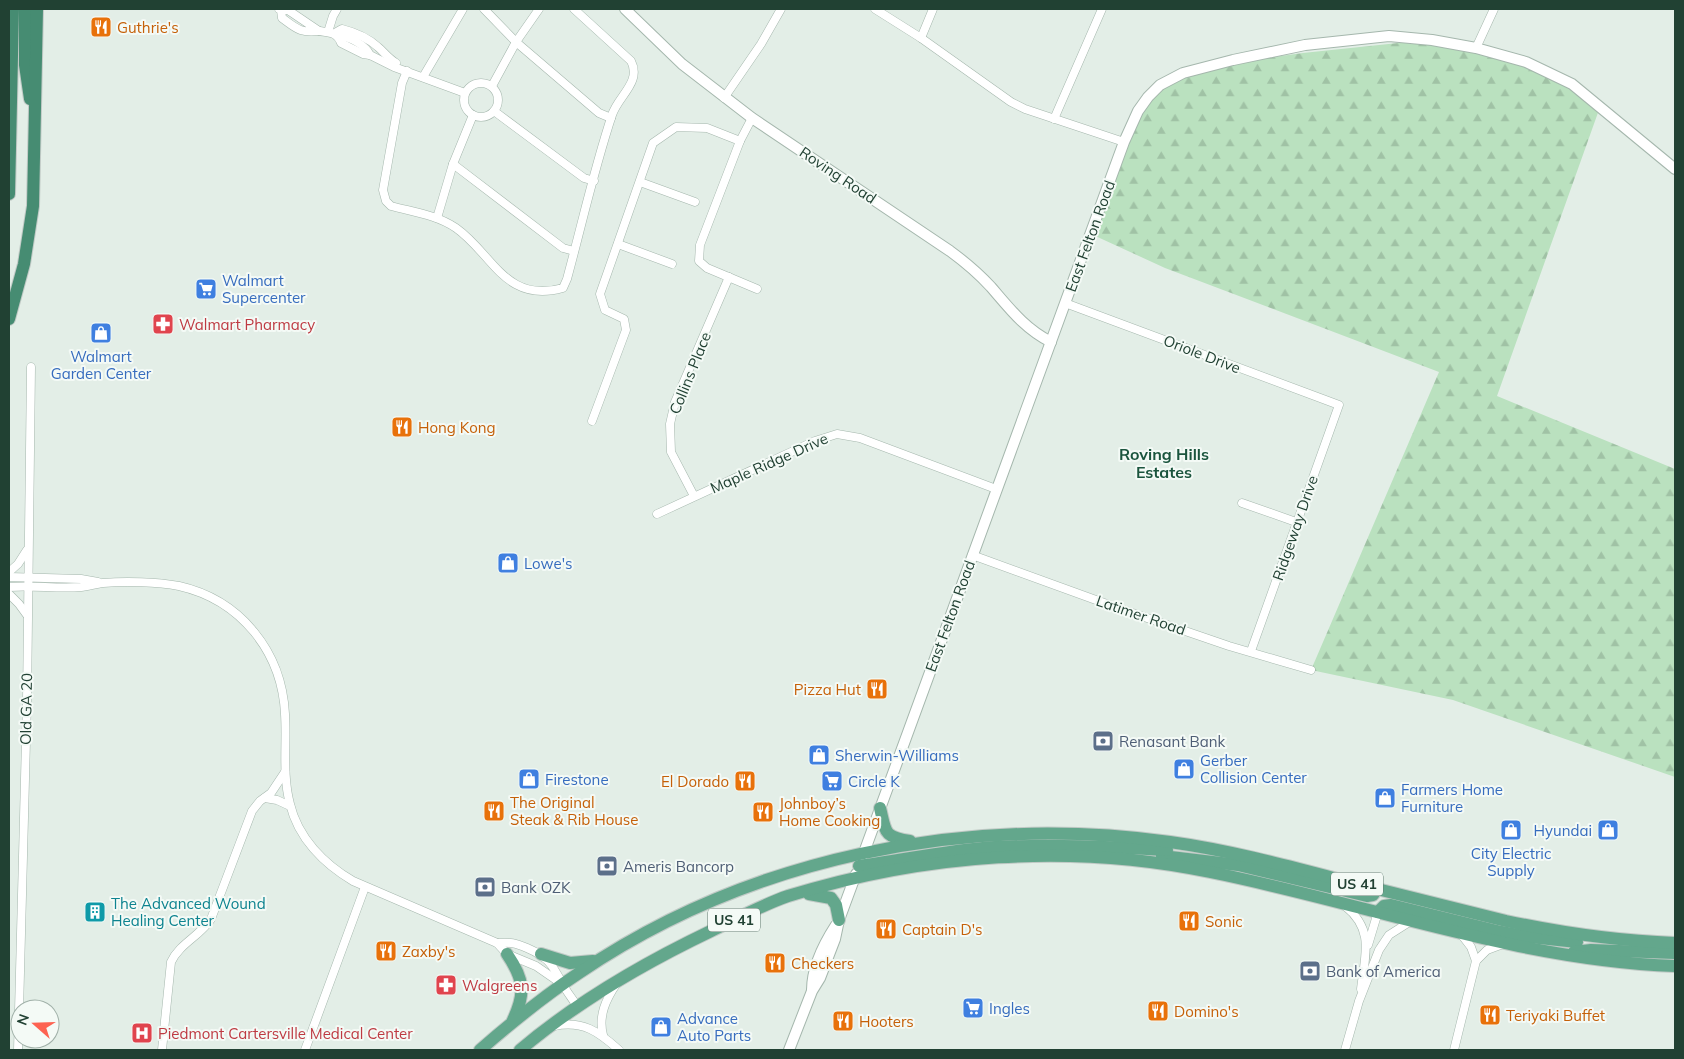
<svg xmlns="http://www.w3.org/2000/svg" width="1684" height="1059" font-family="Mulish,sans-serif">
<defs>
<pattern id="forest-firs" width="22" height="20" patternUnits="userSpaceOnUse" patternTransform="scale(1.25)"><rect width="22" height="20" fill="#bae1bf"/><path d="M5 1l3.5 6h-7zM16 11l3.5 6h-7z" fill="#a0c2a5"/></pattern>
</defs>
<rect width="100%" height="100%" fill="#e3eee7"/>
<polygon fill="url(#forest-firs)" points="1417,41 1476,48 1567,84 1600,107 1497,396 1675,469 1675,777 1453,700 1311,670 1439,372 1165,268 1091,234 1124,142 1154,92 1173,78 1213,65 1303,53"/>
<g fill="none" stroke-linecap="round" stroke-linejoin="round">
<g stroke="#a5b7ad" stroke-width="9">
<g id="minor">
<path d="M279,9L288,10L319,31C300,33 297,29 282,18L281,10"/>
<polyline points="484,9 516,42 599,113 611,118"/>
<polyline points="875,9 921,38 1011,102 1025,109 1124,142"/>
<path d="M319,31C330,33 337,32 341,43L363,54L370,55L394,67L465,93"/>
<polyline points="328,32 333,16 337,9"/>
<path d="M335,33L342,29C354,32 368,38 378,47C384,52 388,58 396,63"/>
<path d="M339,37C349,35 366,46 370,55"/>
<polyline points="921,38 933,9"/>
<polyline points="1476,48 1494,9"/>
<path d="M407,71L402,83L383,190L386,201L391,206C413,212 437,215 456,228C493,254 505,304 563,288L567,279C582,224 594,169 612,115C618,96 642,82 631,61L574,9"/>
<polyline points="423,77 463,9"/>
<circle cx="481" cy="100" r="17"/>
<polyline points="492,86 516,42 539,9"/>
<polyline points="724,98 761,44 781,9"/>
<polyline points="494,111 584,178 594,181"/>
<polyline points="473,115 453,164 563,248 574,251"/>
<polyline points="752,118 740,141 700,245 699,261 707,268 757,289"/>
<polyline points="1054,119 1102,9"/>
<polyline points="640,182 695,202"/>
<polyline points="437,218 453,164"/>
<polyline points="618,244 672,264"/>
<path d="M1065,303L1339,405C1309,487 1281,569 1251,651"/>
<polyline points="592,421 626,330 624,319 605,310 600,294 653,143 676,127 707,128 740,141"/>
<polyline points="694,496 671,452 670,424 675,402 729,277"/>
<polyline points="1242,503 1296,522"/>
<polyline points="657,514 815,441 837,434 860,438 996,489"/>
<polyline points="972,555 1118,608 1229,646 1311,670"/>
<polyline points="9,572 18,564 27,550"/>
<polyline points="9,577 81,579 98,582"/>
<path d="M9,587C33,585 57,589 81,587C88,586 96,584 103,583C126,581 157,582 179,586C241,600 282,652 285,714C287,744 282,774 290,804C298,838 324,864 353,881L497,943L507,954L536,966L562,984"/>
<polyline points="9,594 19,604 27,615"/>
<polyline points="265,798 277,800 290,806"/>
<path d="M1345,906C1375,930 1365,955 1361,989"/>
<path d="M497,943C511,942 515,943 527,948C548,957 552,964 562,983C566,991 572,998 577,1006"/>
<polyline points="1368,945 1378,912"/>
<polyline points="1476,961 1487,950 1503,944"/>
<path d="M554,1026C583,1020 599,1032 619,1050"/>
<path d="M603,1035C598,1016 606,999 617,983"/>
<polyline points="18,1050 27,701 31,367"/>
<path d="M162,1050L171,962C180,943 200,936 211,919L252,811L260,801L271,793L285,772"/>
<polyline points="305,1050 365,887"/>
<polyline points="1345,1050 1359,1001 1379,950 1389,935 1411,921"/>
<polyline points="1454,1050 1476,961 1471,947 1461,934"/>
</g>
</g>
<g stroke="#a5b7ad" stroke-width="12">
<g id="tertiary">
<path d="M625,9L682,64L752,118L950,251C965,262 979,274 991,287C1010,309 1025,329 1051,342"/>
<polyline points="862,858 1124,142 1138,111 1148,97 1160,85 1183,73 1233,60 1305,45 1389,36 1432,40 1476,48 1526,62 1572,84 1675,169"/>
<path d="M812,990C812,967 823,945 836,925"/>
<polyline points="789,1050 812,991 820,978 835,939 839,920 856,874"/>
</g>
</g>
<g stroke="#c1cac6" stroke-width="14">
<g id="primary">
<path d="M880,808C886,832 883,837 910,841"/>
<polyline points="1162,856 1238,865 1367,896 1373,895 1377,889"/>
<path d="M859,866C904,860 949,850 995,847C1052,844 1109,847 1167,850"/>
<polyline points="809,894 831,898 836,905 839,920"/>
<polyline points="1378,912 1384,906 1391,905 1501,932 1530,937 1577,942"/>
<polyline points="1574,952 1591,950 1675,953"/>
<path d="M507,954C524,979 526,993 513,1020"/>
<polyline points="541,954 570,963 593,961"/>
<path d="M480,1050C511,1023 544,996 579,973C750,857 966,814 1170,842C1228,850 1284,865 1341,880C1396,894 1451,907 1506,921C1562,933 1618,941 1675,943"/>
<path d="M520,1050C578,1001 642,964 711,931C736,919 762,905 788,896C924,854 1071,843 1210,872C1365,903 1516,960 1675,966"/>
</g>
</g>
<g stroke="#c1cac6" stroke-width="14">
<g id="trunk">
<polyline points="25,9 25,65 30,99"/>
<polyline points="9,194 13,9"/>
<polyline points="9,319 24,264 33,206 37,9"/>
</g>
</g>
<use href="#minor" stroke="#fff" stroke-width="8"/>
<use href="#tertiary" stroke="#fff" stroke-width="10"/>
<use href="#primary" stroke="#63a78c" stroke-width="12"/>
<use href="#trunk" stroke="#468c72" stroke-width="12"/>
</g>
<defs>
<g id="restaurant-square" transform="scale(1.125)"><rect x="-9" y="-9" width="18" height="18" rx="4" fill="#e8710a" stroke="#f4faf6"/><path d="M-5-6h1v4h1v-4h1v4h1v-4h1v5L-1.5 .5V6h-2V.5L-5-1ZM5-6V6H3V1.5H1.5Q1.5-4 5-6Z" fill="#fff"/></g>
<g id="supermarket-square" transform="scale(1.125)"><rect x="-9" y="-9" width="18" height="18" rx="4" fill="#3f7fe0" stroke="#f4faf6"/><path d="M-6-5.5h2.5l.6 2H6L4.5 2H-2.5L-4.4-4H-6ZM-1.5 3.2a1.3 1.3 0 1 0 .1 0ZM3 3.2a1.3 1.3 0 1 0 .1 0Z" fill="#fff"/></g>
<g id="pharmacy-square" transform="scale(1.125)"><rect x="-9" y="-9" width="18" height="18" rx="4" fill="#e0444e" stroke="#f4faf6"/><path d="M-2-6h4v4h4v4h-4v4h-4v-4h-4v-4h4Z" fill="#fff"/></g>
<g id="shop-square" transform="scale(1.125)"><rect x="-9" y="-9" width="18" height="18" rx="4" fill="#3f7fe0" stroke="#f4faf6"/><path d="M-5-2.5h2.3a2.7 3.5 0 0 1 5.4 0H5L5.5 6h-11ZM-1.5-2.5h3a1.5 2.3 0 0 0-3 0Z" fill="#fff"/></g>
<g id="bank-square" transform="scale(1.125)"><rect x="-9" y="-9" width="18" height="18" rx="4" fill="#5c6f8a" stroke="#f4faf6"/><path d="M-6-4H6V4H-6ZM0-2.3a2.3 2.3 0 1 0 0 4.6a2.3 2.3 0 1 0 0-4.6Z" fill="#fff"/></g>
<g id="building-square" transform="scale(1.125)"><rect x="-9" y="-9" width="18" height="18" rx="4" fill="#0f9aa8" stroke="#f4faf6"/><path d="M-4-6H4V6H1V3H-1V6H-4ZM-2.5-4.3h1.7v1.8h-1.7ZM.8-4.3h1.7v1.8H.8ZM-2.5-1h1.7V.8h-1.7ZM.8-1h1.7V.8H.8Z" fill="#fff"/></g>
<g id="hospital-square" transform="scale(1.125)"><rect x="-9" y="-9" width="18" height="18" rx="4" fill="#e0444e" stroke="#f4faf6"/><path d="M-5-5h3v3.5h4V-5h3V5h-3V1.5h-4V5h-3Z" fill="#fff"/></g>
</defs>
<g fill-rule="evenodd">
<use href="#restaurant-square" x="101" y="27"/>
<use href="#supermarket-square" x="206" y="289"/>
<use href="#pharmacy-square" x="163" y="324"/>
<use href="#shop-square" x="101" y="333"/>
<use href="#restaurant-square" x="402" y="427"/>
<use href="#shop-square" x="508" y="563"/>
<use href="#restaurant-square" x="877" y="689"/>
<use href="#bank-square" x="1103" y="741"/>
<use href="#shop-square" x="819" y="755"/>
<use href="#shop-square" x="1184" y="769"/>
<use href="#shop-square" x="529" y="779"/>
<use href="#restaurant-square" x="745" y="781"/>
<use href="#supermarket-square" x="832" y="781"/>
<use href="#shop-square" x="1385" y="798"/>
<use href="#restaurant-square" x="494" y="811"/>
<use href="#restaurant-square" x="763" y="812"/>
<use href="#shop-square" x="1511" y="830"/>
<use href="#shop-square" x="1608" y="830"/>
<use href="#bank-square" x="607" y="866"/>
<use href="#bank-square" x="485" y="887"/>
<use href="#building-square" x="95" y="912"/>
<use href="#restaurant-square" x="1189" y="921"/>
<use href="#restaurant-square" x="886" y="929"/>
<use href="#restaurant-square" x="386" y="951"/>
<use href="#restaurant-square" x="775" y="963"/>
<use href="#bank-square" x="1310" y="971"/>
<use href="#pharmacy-square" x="446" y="985"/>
<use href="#supermarket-square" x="973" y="1008"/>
<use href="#restaurant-square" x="1158" y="1011"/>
<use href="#restaurant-square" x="1490" y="1015"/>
<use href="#restaurant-square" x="843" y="1021"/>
<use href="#shop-square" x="661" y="1027"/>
<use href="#hospital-square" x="142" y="1033"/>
</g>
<g text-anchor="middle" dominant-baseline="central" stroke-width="4" stroke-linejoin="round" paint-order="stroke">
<g fill="#f4faf6" stroke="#60786e" stroke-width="1">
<rect x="1331" y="872.5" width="52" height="23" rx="4"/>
<rect x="708" y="908.5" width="52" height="23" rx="4"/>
</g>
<g font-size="14" font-weight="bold" fill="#214133">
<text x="1357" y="884">US 41</text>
<text x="734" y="920">US 41</text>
</g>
<g font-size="15" fill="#c56008" stroke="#f4faf6" text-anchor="start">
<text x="117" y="27">Guthrie's</text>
<text x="418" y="427">Hong Kong</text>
<text x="861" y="689" text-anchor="end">Pizza Hut</text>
<text x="729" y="781" text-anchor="end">El Dorado</text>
<text x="510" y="802">The Original<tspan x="510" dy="17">Steak &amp; Rib House</tspan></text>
<text x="779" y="803">Johnboy’s<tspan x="779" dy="17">Home Cooking</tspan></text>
<text x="1205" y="921">Sonic</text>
<text x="902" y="929">Captain D's</text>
<text x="402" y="951">Zaxby's</text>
<text x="791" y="963">Checkers</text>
<text x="1174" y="1011">Domino's</text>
<text x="1506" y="1015">Teriyaki Buffet</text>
<text x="859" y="1021">Hooters</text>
</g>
<g font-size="15" fill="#214133" stroke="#f4faf6">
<text transform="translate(838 175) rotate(34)">Roving Road</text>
<text transform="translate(1090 236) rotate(-70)">East Felton Road</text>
<text transform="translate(1202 354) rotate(21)">Oriole Drive</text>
<text transform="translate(690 373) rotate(-68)">Collins Place</text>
<text transform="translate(769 463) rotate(-24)">Maple Ridge Drive</text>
<text transform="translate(1295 528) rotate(-71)">Ridgeway Drive</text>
<text transform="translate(1141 615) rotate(19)">Latimer Road</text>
<text transform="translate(950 616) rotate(-70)">East Felton Road</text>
<text transform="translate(26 709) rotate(-89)">Old GA 20</text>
</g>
<g font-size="15" fill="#366cbe" stroke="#f4faf6" text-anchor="start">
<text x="222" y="280">Walmart<tspan x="222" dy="17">Supercenter</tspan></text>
<text x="101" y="356" text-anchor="middle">Walmart<tspan x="101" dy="17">Garden Center</tspan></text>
<text x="524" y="563">Lowe's</text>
<text x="835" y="755">Sherwin-Williams</text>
<text x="1200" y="760">Gerber<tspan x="1200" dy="17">Collision Center</tspan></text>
<text x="545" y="779">Firestone</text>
<text x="848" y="781">Circle K</text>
<text x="1401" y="789">Farmers Home<tspan x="1401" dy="17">Furniture</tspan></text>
<text x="1592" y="830" text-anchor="end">Hyundai</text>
<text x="1511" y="853" text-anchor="middle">City Electric<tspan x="1511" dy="17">Supply</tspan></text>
<text x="989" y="1008">Ingles</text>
<text x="677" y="1018">Advance<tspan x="677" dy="17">Auto Parts</tspan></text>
</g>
<g font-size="15" fill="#be3a42" stroke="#f4faf6" text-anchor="start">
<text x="179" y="324">Walmart Pharmacy</text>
<text x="462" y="985">Walgreens</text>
<text x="158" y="1033">Piedmont Cartersville Medical Center</text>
</g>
<g font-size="15" fill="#4e5e75" stroke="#f4faf6" text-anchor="start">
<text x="1119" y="741">Renasant Bank</text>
<text x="623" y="866">Ameris Bancorp</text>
<text x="501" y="887">Bank OZK</text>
<text x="1326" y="971">Bank of America</text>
</g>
<g font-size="15" fill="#0d838f" stroke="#f4faf6" text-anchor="start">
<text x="111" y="903">The Advanced Wound<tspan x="111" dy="17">Healing Center</tspan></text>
</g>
<g font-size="16" font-weight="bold" fill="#1b553e" stroke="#f4faf6">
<text x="1164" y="454">Roving Hills<tspan x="1164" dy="18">Estates</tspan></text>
</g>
</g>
<rect width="1684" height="1059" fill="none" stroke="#214133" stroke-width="20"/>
<g transform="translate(35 1024) rotate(290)"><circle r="24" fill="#f4faf6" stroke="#a0b0a8"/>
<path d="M0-4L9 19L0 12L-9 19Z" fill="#fd6251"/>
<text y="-8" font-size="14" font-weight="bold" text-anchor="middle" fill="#214133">N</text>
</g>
</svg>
